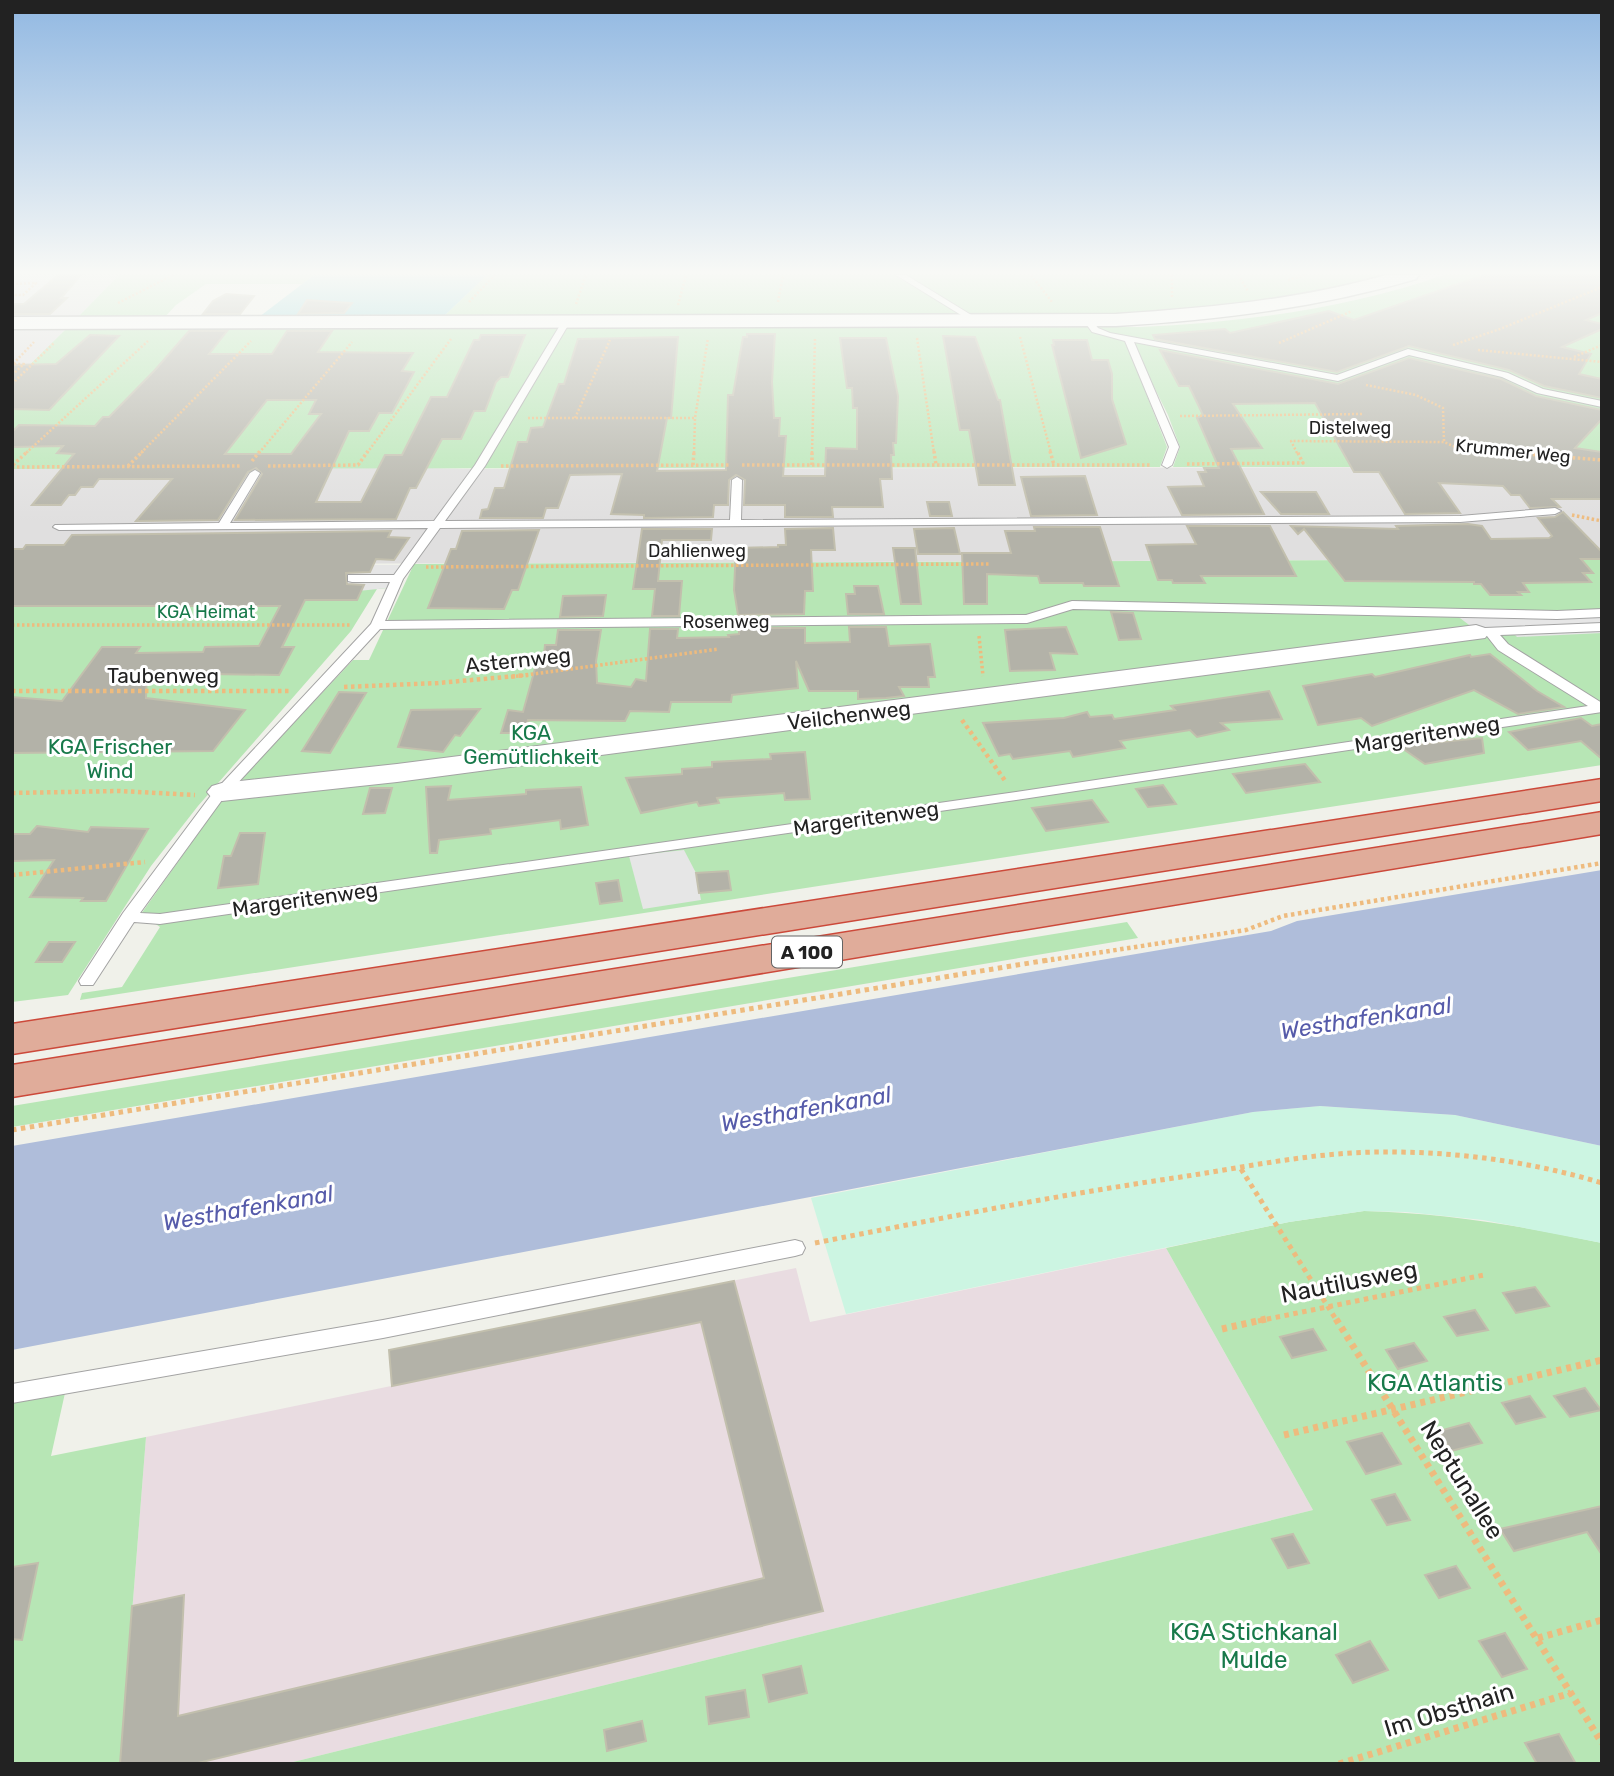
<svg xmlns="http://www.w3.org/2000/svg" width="1614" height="1776" font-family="Rubik,sans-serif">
<rect width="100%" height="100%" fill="#f0f1ea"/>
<g fill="#e0dfdf">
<polygon points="12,275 119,275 79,316 12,317"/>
<polygon points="12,330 65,330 12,382"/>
<polygon points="358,466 469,469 1602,467 1602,559 12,565 12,469"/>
</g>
<polygon fill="#e9dce1" points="1166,1248 1313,1510 285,1764 120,1764 146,1437 391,1386 389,1350 796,1268 810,1322"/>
<g fill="#b7e6b5">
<polygon points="119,275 314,275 302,284 206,284 176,305 164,318 79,316"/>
<path d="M487,275H1382C1292,301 1200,309 1107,315L443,317Z"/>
<path d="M1444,275H1602V467H1173L1180,447L1168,415L1132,343L1136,342L1129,339L1126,342L1167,447L1160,467L12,469V382L65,330L1140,327C1243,322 1346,309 1444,275Z"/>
<polygon points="1602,559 1602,765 80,1000 82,993 122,987 160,927 141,914 222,800 353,660 369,660 414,564"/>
<polygon points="12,565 388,588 377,589 351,631 198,806 151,866 68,995 12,1002"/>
<polygon points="1127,922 1138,938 12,1127 12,1106"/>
<path d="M1364,1211C1445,1213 1523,1226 1602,1243V1764H285L1313,1510L1166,1248L1289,1222Z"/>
<polygon points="65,1393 51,1456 146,1437 120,1764 12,1764 12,1403"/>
</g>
<polygon fill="#ccf5e2" points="1320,1106 1455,1115 1602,1146 1602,1243 1483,1220 1406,1212 1364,1211 1289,1222 846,1314 811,1198 1253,1112"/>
<polygon fill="#90d4d8" points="314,275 487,275 443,317 259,317"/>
<g fill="#e6e6e6">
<polygon points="352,565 400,565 388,588 348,592 330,576"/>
<polygon points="1456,615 1602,615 1602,633 1517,637 1513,633 1481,634"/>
<polygon points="684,850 696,873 701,900 643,909 629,856"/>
</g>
<polygon fill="#afbdda" points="1602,870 1602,1146 1455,1115 1320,1106 1253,1112 12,1350 12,1146 1271,931 1297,921"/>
<g fill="#b3b2a8" stroke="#c2bfad" stroke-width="2" fill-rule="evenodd">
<polygon points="58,275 81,275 61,298 67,298 50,314 12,314 12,304 24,304"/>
<polygon points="1484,275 1602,275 1602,313 1586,320 1602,324 1602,329 1562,347 1591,354 1579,374 1602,379 1602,398 1544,386 1509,370 1409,346 1337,372 1155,339 1153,335 1225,329 1230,333 1329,311 1354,320"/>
<polygon points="226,294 254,296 240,314 203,314 213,301"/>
<polygon points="307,300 352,303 344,313 298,314"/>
<path d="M189,331H227L209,354H272L287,331H332L318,352L413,353L402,371L414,372L392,413H379L369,431H349L316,502H361L385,455H402L431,397H447L474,340H479L481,335H525L508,377H501L496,382L485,411H474L461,439H442L416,488H410L396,519L235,520L262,474L256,468L248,472L218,520L136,521L172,479H99L93,487H81L75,495H69L61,505H32L74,454L57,453L63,446L12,447V432L19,425L95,426L103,417H109L155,370ZM267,400H316L309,414H321L291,454H225Z"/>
<polygon points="747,334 775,334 772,382 774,418 780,418 779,436 786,436 783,476 825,476 826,448 857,449 857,408 853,408 852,388 847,388 840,338 886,338 898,396 896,443 893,443 894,455 891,455 892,479 880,479 883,507 832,507 833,517 785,517 785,505 744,505 745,480 736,475 729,480 728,505 714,505 713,517 644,518 644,515 611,514 622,474 570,475 558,508 546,508 543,518 480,518 482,510 488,509 495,488 504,488 518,442 527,442 531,428 543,427 559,384 564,384 578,339 678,337 671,418 667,418 657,471 726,470 728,395 733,395 743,337 747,337"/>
<polygon points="90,335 119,336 49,410 12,409 12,365 56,364"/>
<polygon points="943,336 975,337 998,400 1000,400 1015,485 979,485 969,430 960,430"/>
<polygon points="1053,340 1087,340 1092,360 1108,360 1112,374 1112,399 1126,444 1081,458 1052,345 1054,345"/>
<polygon points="1160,350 1338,384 1409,358 1501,379 1536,396 1602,410 1602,419 1575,448 1602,452 1602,499 1552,499 1560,507 1530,508 1520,495 1511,495 1503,486 1439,483 1460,513 1405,514 1379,472 1354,472 1315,403 1233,404 1262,448 1231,449 1264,514 1182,515 1168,487 1204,486 1198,472 1206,472 1204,468 1219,468 1197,418 1203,415 1189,386 1179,386"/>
<polygon points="1085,476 1097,515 1031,516 1021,477"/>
<polygon points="1261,492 1316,492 1329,514 1281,514"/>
<polygon points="927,502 949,502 952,516 930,516"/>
<polygon points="1563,512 1602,552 1602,559 1581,559 1593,573 1583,573 1591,582 1523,583 1529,592 1518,592 1521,595 1490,595 1481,584 1474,584 1474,582 1345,581 1304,529 1298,534 1291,526 1398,529 1396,526 1468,524 1482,526 1491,539 1549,538 1552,536 1538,518 1555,517"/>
<polygon points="1187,526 1270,526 1296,576 1201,576 1205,583 1173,583 1172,580 1158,580 1146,545 1196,544"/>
<polygon points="1034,527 1100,527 1119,586 1084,586 1083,583 1040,583 1038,576 987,574 987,604 964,604 962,553 1011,553 1005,531 1035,531"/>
<polygon points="833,528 835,550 811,550 813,591 805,591 804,614 738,615 734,590 736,548 778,547 778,545 786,545 785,529"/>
<polygon points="954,528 960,554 918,554 914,529"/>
<polygon points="642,529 712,529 711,540 662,540 658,581 682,581 679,616 652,616 655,589 633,589"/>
<polygon points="539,530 518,590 512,590 504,609 428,608 451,549 456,549 462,531"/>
<polygon points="391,531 388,537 409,538 394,560 376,559 370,572 346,573 347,584 364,585 357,600 305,600 282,647 294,647 279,675 147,673 146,698 245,710 213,751 12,753 12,697 62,701 102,647 140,647 136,653 203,652 205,647 259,646 280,606 12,606 12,549 23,549 26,545 64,545 72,535"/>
<polygon points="893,548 915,548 921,604 901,604"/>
<polygon points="854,586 878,586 884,614 848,614 846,594 855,594"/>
<polygon points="606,595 603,616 560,617 563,596"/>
<polygon points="1111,612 1133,613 1141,639 1119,640"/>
<polygon points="849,627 886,627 889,646 930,644 935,677 928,677 929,687 899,687 904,696 886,698 858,699 858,691 809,691 796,661 798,688 732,695 731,702 671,702 669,712 630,711 625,721 528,720 525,733 501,733 508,710 523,712 539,654 544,654 545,645 556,645 558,630 601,630 596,661 597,683 631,687 636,679 646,681 650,629 678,629 677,638 729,637 728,635 739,634 739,628 805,628 805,643 850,642"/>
<polygon points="1066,627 1077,654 1050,653 1055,670 1010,671 1005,630"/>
<polygon points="1490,654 1537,691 1564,707 1518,714 1474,690 1372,726 1361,718 1318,725 1303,686 1372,674 1375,677 1470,655 1471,657"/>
<polygon points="1269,691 1282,719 1221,723 1229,730 1197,737 1190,730 1120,741 1125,748 1073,757 1070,751 1013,759 1010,754 999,756 983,723 1064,718 1087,712 1090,717 1112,715 1114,719 1175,710 1171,706"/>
<polygon points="339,692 366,693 330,753 302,751"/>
<polygon points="480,709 460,736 455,735 443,752 398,747 411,710"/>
<polygon points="1581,718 1592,726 1602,724 1602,759 1581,741 1528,750 1509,732"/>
<polygon points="1482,738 1484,753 1425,764 1399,746"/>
<polygon points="805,752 810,799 785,800 784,793 717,798 719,803 699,806 697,802 641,813 626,778 682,774 682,769 712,767 712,762 771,759 770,754"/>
<polygon points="1305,764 1320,782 1246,793 1233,774"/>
<polygon points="1163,785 1176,804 1148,807 1136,789"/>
<polygon points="451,786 448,800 526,794 526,790 581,787 588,825 561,829 560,820 490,829 491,834 439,840 437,853 430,853 426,787"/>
<polygon points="370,788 392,788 385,813 363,814"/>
<polygon points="1092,800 1108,822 1046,831 1032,808"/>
<polygon points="37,826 88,832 91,827 148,829 106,901 81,901 83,898 30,897 54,860 12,861 12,834 30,834"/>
<polygon points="240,833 265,833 258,884 218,888 224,856 231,856"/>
<polygon points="728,871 731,890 699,893 696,873"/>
<polygon points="618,880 622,901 600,904 596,883"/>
<polygon points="49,942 75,942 62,962 36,962"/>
<polygon points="734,1281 823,1611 194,1764 120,1764 132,1606 184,1595 178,1716 764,1578 701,1322 392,1386 389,1350"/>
<polygon points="1535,1287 1549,1306 1516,1313 1503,1293"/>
<polygon points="1475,1310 1488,1330 1457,1336 1444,1317"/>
<polygon points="1313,1329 1326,1350 1292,1358 1280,1337"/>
<polygon points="1414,1343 1427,1361 1398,1369 1386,1350"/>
<polygon points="1585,1388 1601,1410 1570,1417 1554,1396"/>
<polygon points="1530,1396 1545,1417 1516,1424 1502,1403"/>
<polygon points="1469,1423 1482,1443 1451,1451 1439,1431"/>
<polygon points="1382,1433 1401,1464 1366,1474 1347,1442"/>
<polygon points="1395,1494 1410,1520 1387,1525 1372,1500"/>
<polygon points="1602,1506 1602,1555 1587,1532 1514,1551 1500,1529"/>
<polygon points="1293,1534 1309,1563 1288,1568 1272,1539"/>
<polygon points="38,1563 22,1640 12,1639 12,1567"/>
<polygon points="1456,1566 1470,1588 1439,1598 1425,1575"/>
<polygon points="1505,1633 1527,1669 1502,1677 1479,1641"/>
<polygon points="1370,1641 1388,1670 1353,1683 1336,1655"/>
<polygon points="801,1666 807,1693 769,1702 763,1675"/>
<polygon points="745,1690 749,1717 709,1724 706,1697"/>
<polygon points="642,1721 646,1741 607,1751 604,1730"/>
<polygon points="1559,1734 1576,1764 1537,1764 1525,1743"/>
</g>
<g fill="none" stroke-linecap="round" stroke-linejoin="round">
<g stroke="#a3a3a3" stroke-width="2">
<g id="service">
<polygon points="896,275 906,275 981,321 974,323"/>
<polygon points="566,319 570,322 485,466 445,521 730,520 732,480 737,477 742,480 741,520 1460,516 1555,508 1561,511 1555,514 1460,522 440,528 403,579 385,621 1026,615 1072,601 1557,611 1602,609 1602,617 1557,619 1073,609 1027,623 380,629 222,800 140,913 160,914 1016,792 1588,706 1498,650 1487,636 1479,632 1485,628 1602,623 1602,631 1500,635 1508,644 1602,703 1602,712 1016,800 160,924 134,922 93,985 81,985 79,981 123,913 212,794 371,624 390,582 352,582 348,581 348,575 394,575 428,528 59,530 53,527 55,525 219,523 250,473 255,470 260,473 230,523 434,521 475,465 562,322"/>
<polygon points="1085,319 1091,319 1098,328 1110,333 1337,375 1408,349 1508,373 1543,389 1602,401 1602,407 1537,393 1502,377 1409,355 1338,381 1134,342 1179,447 1172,465 1167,468 1162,465 1169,447 1125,341 1092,332 1084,321"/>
<polygon points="795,1240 802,1242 805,1248 802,1254 795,1256 383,1338 12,1403 12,1384 383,1320"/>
</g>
</g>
<g stroke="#a3a3a3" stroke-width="2">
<polygon id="minor" points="1476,625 1485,628 1489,633 1485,638 397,782 222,801 212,798 207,792 212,786 222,783 397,764"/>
</g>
<g stroke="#a3a3a3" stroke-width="3">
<path id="tertiary" d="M1386,275H1419L1416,279C1317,308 1218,320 1116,326L12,329V317L1116,314C1207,308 1298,300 1386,275Z"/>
</g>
<g stroke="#cc493a" stroke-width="3">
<g id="motorway">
<polygon points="1602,779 1602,801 12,1054 12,1024"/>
<polygon points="1602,812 1602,834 12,1097 12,1065"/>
</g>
</g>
<g stroke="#eebb7e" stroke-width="2.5" stroke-dasharray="2 2" stroke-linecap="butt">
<polyline points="1031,275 1052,302"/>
<polyline points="1172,275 1172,299"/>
<polyline points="1238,275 1248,291"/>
<polyline points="1288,280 1305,275"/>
<polyline points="12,284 36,283 23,295 12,295"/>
<polyline points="469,302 495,275"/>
<polyline points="778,302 783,275"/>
<polyline points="118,303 173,275"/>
<polyline points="576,304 586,275"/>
<polyline points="678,305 686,275"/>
<polyline points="1020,337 1051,453"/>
<polyline points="917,338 934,453"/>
<polyline points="1279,343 1352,311"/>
<polyline points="1453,345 1500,329 1602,287"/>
<polyline points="1478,350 1602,362"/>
<polyline points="1574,357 1602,345"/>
<polyline points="12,375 24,364 13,364 34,342"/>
<polyline points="12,384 54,343"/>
<polyline points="1366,385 1416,395 1443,408 1444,442"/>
<polyline points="1180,416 1363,414"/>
<polyline points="528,418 695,418"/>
<polyline points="575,418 610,340"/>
<polyline points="26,453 148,341"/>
<polyline points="141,453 251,341"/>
<polyline points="259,453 352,342"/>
<polyline points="367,453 451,339"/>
<polyline points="694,453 695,418 708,338"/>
<polyline points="812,453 815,338"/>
<polyline points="1297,453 1291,441 1444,442 1460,449 1510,453"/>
</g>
<g stroke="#eebb7e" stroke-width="3.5" stroke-dasharray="2.5 2.5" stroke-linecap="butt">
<polyline points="934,451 936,465"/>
<polyline points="1050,451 1054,465"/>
<polyline points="1488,451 1602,460"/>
<polyline points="252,461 260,451"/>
<polyline points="1187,464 1303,463 1297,451"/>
<polyline points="13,465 28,451"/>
<polyline points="693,465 694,451"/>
<polyline points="742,465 1150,465"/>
<polyline points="812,465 812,451"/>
<polyline points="128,466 143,451"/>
<polyline points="268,466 358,465 368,451"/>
<polyline points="501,466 730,465"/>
<polyline points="12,467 241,466"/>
<polyline points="1572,515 1602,521"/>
<polyline points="426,567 990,564"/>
<polyline points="12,625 352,625"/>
<polyline points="979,636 983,676"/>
<polyline points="511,677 719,649"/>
</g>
<g stroke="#eebb7e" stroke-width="4.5" stroke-dasharray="3.5 3.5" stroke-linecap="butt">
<polyline points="344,687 438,683 528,675"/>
<polyline points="12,691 292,691"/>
<polyline points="962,720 1006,782"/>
<polyline points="12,793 120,791 195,795"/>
<polyline points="12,875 145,862"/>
<polyline points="1044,961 1246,930 1283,916 1602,863"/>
</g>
<g stroke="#eebb7e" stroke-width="5" stroke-dasharray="4.5 4.5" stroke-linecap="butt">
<polyline points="12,1130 1054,959"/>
<polyline points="1241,1169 1337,1321"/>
<path d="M815,1243C937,1219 1058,1195 1181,1177C1245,1167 1311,1153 1376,1152C1453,1151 1529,1161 1602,1183"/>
<polyline points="1258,1321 1484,1275"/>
</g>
<g stroke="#eebb7e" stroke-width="7" stroke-dasharray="5 5" stroke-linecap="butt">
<polyline points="1336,1319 1602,1743"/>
<polyline points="1222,1329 1266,1319"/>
<polyline points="1284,1435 1602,1360"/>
<polyline points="1538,1638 1602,1620"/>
<polyline points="1339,1764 1571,1693"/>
</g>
<use href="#service" fill="#fff" fill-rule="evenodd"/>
<use href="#minor" fill="#fff" fill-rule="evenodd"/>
<use href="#tertiary" fill="#fff" fill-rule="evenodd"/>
<use href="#motorway" fill="#e0ac9a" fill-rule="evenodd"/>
</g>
<linearGradient id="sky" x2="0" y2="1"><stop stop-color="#91b8e2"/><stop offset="0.52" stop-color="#f8f9f6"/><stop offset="1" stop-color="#f8f9f6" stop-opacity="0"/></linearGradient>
<rect width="1614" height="524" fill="url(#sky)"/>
<g text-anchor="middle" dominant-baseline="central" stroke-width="6" stroke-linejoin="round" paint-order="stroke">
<g font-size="18" fill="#222" stroke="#fff">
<text x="1350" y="428">Distelweg</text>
<text transform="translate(1513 451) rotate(6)">Krummer Weg</text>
<text x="697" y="551">Dahlienweg</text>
<text x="726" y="622">Rosenweg</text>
</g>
<g font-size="18" fill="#17794a" stroke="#fff">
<text x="206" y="612">KGA Heimat</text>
</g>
<rect fill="#fff" stroke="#646464" stroke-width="2" x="772" y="936.5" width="70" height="31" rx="5"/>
<g font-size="19" font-weight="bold" fill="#222">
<text x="807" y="952">A 100</text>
</g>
<g font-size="21" fill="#222" stroke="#fff">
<text transform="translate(518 660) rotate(-6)">Asternweg</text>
<text x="163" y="675">Taubenweg</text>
<text transform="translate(849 715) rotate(-7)">Veilchenweg</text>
<text transform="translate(1427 734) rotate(-9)">Margeritenweg</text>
<text transform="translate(866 818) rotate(-8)">Margeritenweg</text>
<text transform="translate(305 899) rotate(-8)">Margeritenweg</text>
</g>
<g font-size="21" fill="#17794a" stroke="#fff">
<text x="531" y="732">KGA<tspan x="531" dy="24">Gemütlichkeit</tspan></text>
<text x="110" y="746">KGA Frischer<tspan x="110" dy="24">Wind</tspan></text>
</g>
<g font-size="23" font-style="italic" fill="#565baa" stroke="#fff">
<text transform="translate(1366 1018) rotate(-9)">Westhafenkanal</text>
<text transform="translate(806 1109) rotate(-10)">Westhafenkanal</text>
<text transform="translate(248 1208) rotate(-10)">Westhafenkanal</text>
</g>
<g font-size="24" fill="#222" stroke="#fff">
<text transform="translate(1349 1282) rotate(-11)">Nautilusweg</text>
<text transform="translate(1462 1480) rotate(58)">Neptunallee</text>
<text transform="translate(1449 1710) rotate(-17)">Im Obsthain</text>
</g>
<g font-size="24" fill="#17794a" stroke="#fff">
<text x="1435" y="1383">KGA Atlantis</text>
<text x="1254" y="1632">KGA Stichkanal<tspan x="1254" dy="28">Mulde</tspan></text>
</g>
</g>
<rect width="1614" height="1776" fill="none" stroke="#222222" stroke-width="28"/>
</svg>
